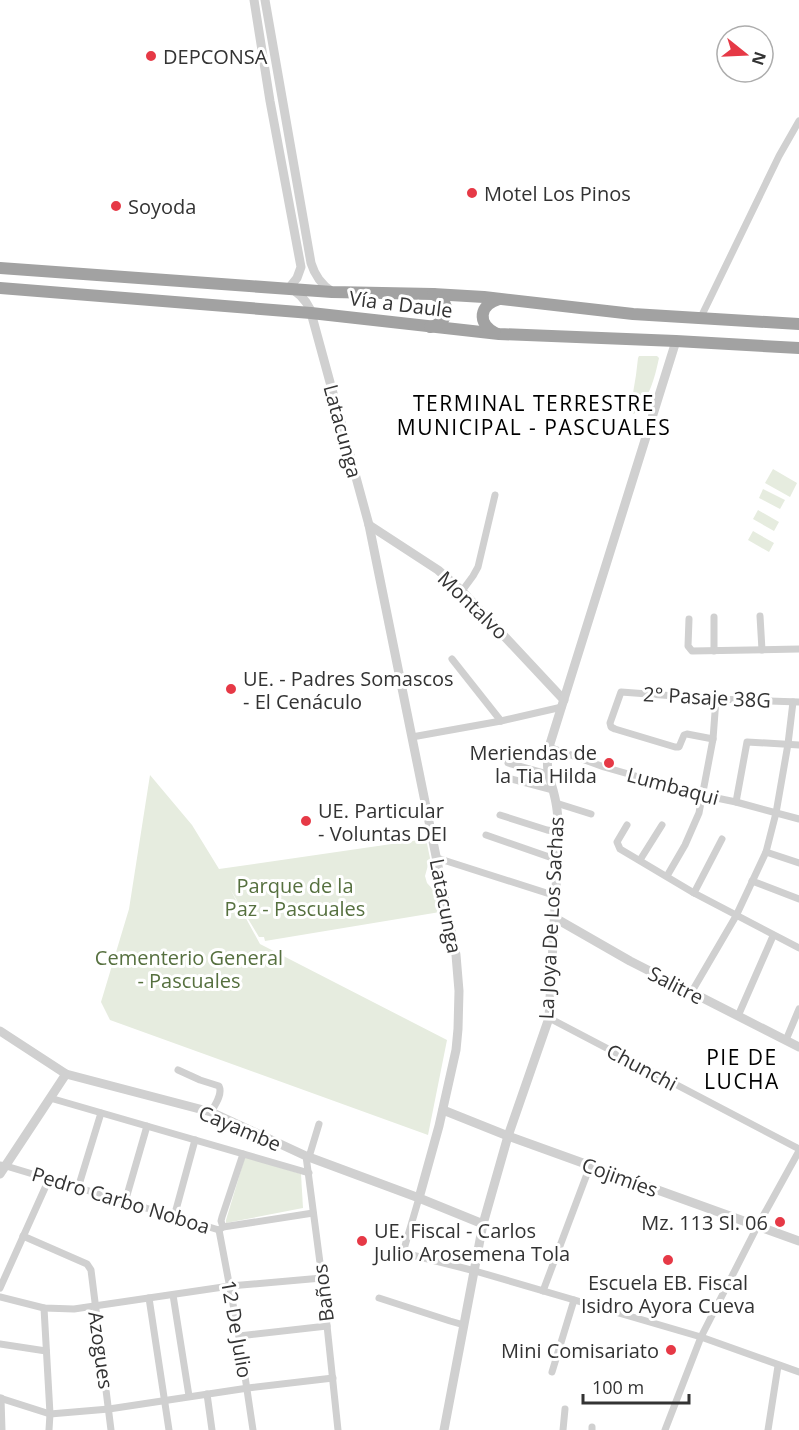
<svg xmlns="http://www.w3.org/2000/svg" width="799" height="1430" font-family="'Open Sans',sans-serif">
<rect width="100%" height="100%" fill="#fff"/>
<g fill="#e6ecdf">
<path d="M639,356H657L659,358C654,381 650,396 634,414L632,413L630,411L636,375L638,358Z"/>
<polygon points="773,469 797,483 790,497 765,483"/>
<polygon points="763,489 785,500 780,509 759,498"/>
<polygon points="758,510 779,522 774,531 753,519"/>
<polygon points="753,531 774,543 769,552 748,540"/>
<polygon points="150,775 192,825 219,869 426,839 430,858 425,876 427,883 437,894 440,912 265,941 264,937 259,937 230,889 260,944 447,1040 428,1135 110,1020 101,1002 129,909"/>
<polygon points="245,1157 301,1174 303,1208 226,1223 226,1220"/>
</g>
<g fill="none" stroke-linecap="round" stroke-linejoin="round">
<g stroke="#d0d0d0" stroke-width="7">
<polyline points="701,317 779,156 799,121"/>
<polyline points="462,591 473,576 478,567 495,495"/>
<polyline points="760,616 762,650"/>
<polyline points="714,617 714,651"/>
<polyline points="689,619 688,646 692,651 799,649"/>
<polyline points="452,659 501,721"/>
<polyline points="412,737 501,721 562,707"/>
<polyline points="713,739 687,734 684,735 679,747 675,747 615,729 611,727 610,723 621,692 716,699 799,702"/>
<polyline points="549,747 604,767 702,795 736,802 799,819"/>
<polyline points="508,763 548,774"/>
<polyline points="500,776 553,790"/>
<polyline points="736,802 747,742 799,745"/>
<polyline points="556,803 591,814"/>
<polyline points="500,815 547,830 559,832"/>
<polyline points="627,825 617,842 620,849 694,893 799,948"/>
<polyline points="486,835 558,860"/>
<polyline points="766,852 799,863"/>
<polyline points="437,858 556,896"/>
<polyline points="640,860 662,825"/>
<polyline points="667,876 685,845 699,813 713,739 716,699"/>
<polyline points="752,881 799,899"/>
<polyline points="694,893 722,839"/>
<polyline points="691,993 736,916 766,852 776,813 788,744 793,702"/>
<polyline points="738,1016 773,936"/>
<polyline points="549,1018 799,1149"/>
<polyline points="786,1040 799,1009"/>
<path d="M178,1070L200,1080L219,1086C223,1094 215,1105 211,1112"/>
<polyline points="50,1098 309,1173"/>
<polyline points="306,1156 322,1278 338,1430"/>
<polyline points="309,1157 319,1124"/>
<polyline points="0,1165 6,1166 219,1230 223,1227 313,1213"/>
<polyline points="78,1188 101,1113"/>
<polyline points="419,1198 404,1249 408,1253 412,1255 475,1271 701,1337 799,1372"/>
<polyline points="125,1202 147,1126"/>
<polyline points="174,1217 195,1140"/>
<polyline points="223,1227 221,1221 222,1217 243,1154"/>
<polyline points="219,1230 239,1336 253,1430"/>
<polyline points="23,1236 87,1264 91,1270 111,1430"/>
<polyline points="0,1288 49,1179"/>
<polyline points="543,1291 590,1166"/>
<polyline points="173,1295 189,1396"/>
<polyline points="0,1297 44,1308 74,1309 230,1286 322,1278"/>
<polyline points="149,1298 169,1430"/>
<polyline points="379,1298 450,1321 464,1325"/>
<polyline points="44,1308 50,1414 49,1430"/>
<polyline points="239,1336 327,1326"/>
<polyline points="0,1344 46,1351"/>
<polyline points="552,1372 574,1300"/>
<polyline points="207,1394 212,1430"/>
<polyline points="0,1398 50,1414 109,1409 248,1388 333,1378"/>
<polyline points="1,1398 2,1430"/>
<polyline points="563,1430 565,1409"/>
<polyline points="592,1430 592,1427"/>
<polyline points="665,1430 701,1337 757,1227 799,1151"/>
<polyline points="768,1430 778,1366"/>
</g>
<g stroke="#d0d0d0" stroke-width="9">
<path d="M254,0L270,101L301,267L297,278L289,288C299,292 305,299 310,309L369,525L456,955L459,991L458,1029L456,1050L439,1126L419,1198"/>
<path d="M265,0L311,263C315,276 321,284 332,292"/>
<polyline points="369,525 438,570 462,591 564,700"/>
<polyline points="555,918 630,961 799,1047"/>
<polyline points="0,1031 66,1074 211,1112 306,1156 419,1198 483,1224"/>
<polyline points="443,1110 508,1136 799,1241"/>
<polyline points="0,1174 66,1074"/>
<path d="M444,1430L483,1224L508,1136L549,1018L559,832C558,823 558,813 556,803C552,780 544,773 549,747L676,341"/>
</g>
<g stroke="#a2a2a2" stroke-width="12">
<polyline points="0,268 332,292 433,294 484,297 633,314 799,324"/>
<polyline points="0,288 311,313 499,334 676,341 799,348"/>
<path d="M430,327C450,323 452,301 433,294"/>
<path d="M495,333C477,323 479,305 499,299"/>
</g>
</g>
<g fill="#e63946" stroke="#fff" stroke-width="2">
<circle cx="151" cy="56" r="6"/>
<circle cx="472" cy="193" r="6"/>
<circle cx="116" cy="206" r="6"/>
<circle cx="231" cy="689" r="6"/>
<circle cx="609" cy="763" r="6"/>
<circle cx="306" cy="821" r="6"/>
<circle cx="780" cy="1222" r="6"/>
<circle cx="362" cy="1241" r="6"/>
<circle cx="668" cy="1260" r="6"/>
<circle cx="671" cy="1350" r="6"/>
</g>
<g text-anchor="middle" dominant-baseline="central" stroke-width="6" stroke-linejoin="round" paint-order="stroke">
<g font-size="20" fill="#333" stroke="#fff" text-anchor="start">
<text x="163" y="56">DEPCONSA</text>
<text x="484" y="193">Motel Los Pinos</text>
<text x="128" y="206">Soyoda</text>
<text x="243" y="678">UE. - Padres Somascos<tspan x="243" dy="23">- El Cenáculo</tspan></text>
<text x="597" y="752" text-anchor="end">Meriendas de<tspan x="597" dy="23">la Tia Hilda</tspan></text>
<text x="318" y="810">UE. Particular<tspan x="318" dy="23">- Voluntas DEI</tspan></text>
<text x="768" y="1222" text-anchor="end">Mz. 113 Sl. 06</text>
<text x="374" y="1230">UE. Fiscal - Carlos<tspan x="374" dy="23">Julio Arosemena Tola</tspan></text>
<text x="668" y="1282" text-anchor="middle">Escuela EB. Fiscal<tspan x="668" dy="23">Isidro Ayora Cueva</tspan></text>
<text x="659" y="1350" text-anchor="end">Mini Comisariato</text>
</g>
<g font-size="20" fill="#333" stroke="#fff">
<text transform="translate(401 304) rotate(7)">Vía a Daule</text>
<text transform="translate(343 431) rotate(75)">Latacunga</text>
<text transform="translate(473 605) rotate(44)">Montalvo</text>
<text transform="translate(707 697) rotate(3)">2° Pasaje 38G</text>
<text transform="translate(673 786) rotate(15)">Lumbaqui</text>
<text transform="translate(446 906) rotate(79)">Latacunga</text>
<text transform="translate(551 918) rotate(-87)">La Joya De Los Sachas</text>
<text transform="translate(676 985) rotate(27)">Salitre</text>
<text transform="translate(642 1067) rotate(28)">Chunchi</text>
<text transform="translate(240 1128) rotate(23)">Cayambe</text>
<text transform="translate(620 1177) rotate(20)">Cojimíes</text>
<text transform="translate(121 1200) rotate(17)">Pedro Carbo Noboa</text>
<text transform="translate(323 1293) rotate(-97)">Baños</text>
<text transform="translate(237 1329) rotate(80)">12 De Julio</text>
<text transform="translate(101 1350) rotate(82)">Azogues</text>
</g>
<g font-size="20" fill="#56703f" stroke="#fff">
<text x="295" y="885">Parque de la<tspan x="295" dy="23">Paz - Pascuales</tspan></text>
<text x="189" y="957">Cementerio General<tspan x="189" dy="23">- Pascuales</tspan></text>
</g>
<g font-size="21" letter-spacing="1.5" fill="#000" stroke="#fff">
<text x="534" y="403">TERMINAL TERRESTRE<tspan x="534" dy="24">MUNICIPAL - PASCUALES</tspan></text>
<text x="742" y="1057">PIE DE<tspan x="742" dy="24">LUCHA</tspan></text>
</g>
</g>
<g transform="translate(745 54) rotate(108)"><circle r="28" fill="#ffffff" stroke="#adadad" stroke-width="1.5"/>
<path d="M0-4.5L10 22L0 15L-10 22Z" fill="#e63946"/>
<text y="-9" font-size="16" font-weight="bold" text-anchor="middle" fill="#333333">N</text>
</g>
<path d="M583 1394v9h106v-9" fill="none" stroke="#333333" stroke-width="3"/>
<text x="592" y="1394" font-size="18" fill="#333333" stroke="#ffffff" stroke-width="4.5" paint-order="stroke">100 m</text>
</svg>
